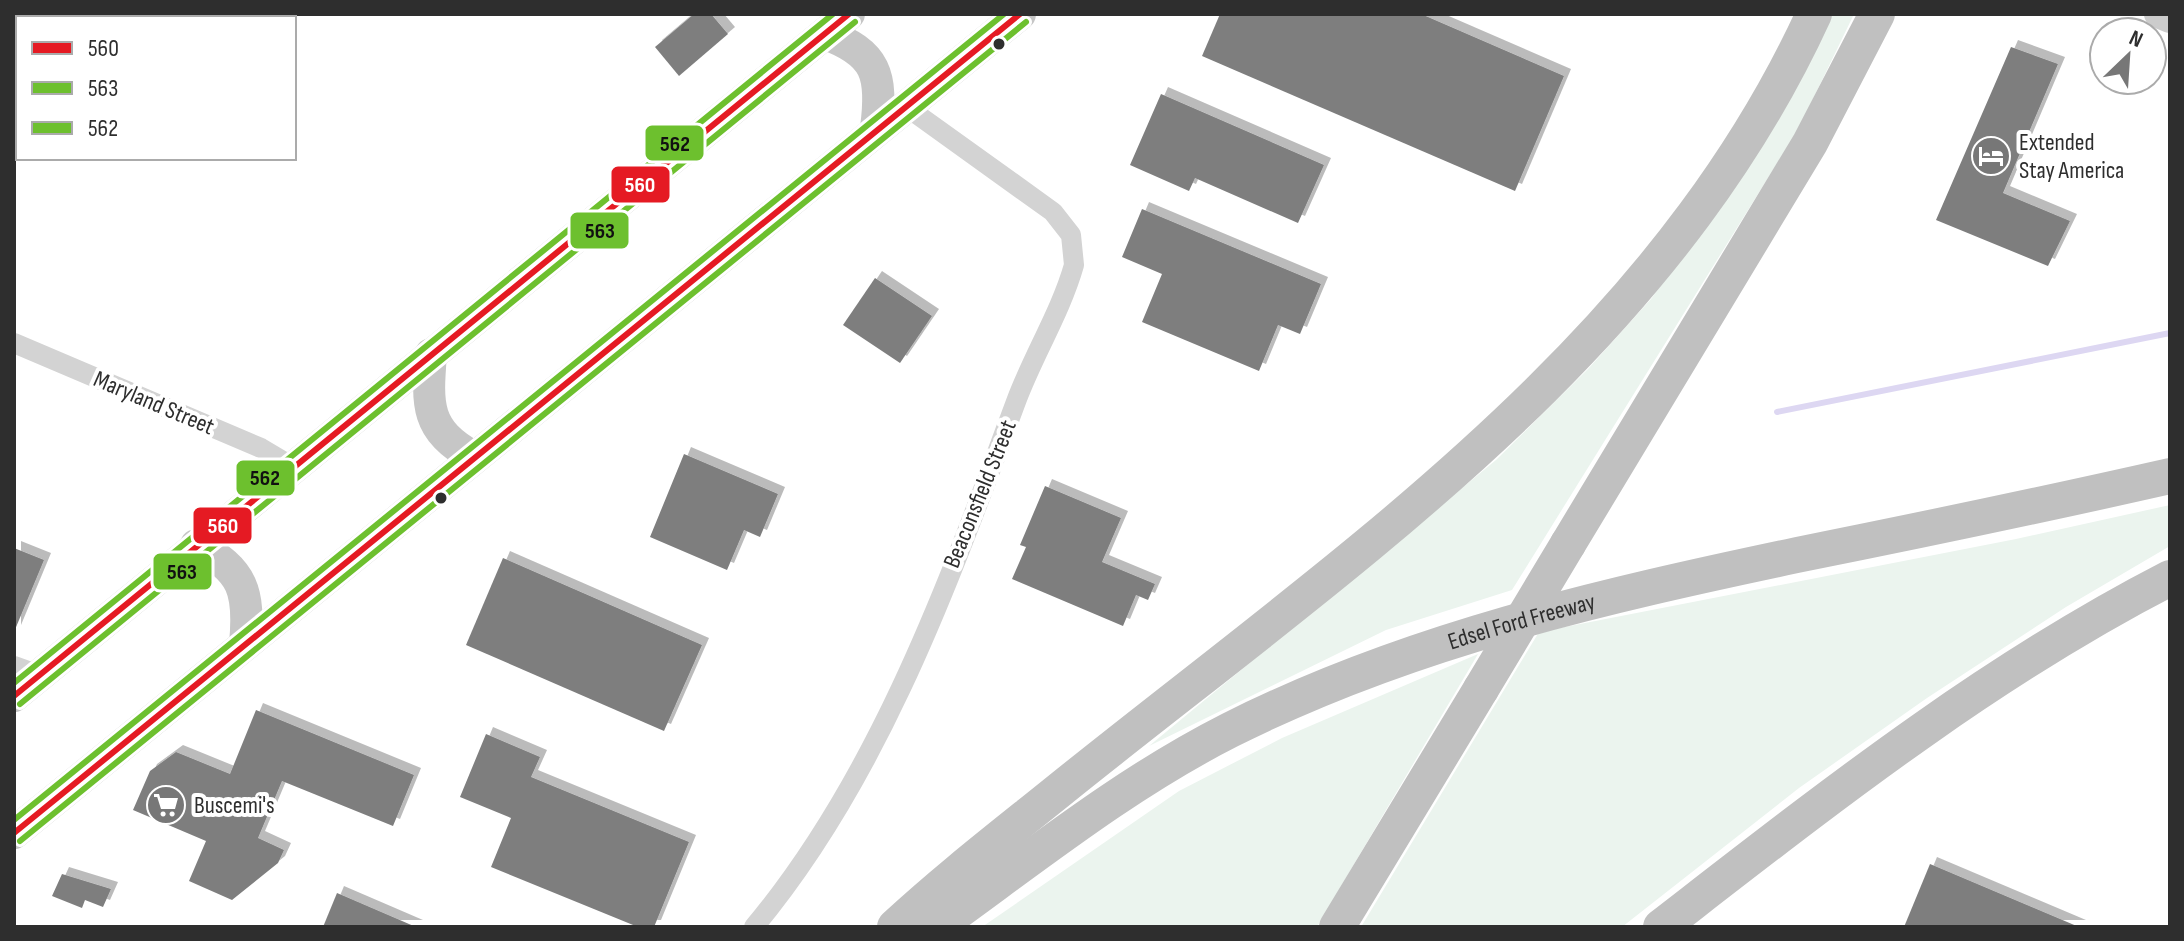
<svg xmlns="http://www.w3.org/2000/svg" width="2184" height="941" font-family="'Sofia Sans Condensed',sans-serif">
<defs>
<filter id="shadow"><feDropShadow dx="7" dy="-7" stdDeviation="0" flood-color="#0004"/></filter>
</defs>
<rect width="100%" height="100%" fill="#fff"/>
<g fill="#ebf4ee">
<polygon points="1830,14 1854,14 1799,128 1512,590 1386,630 1149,746 1496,460 1588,369 1651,299 1706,225 1788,102"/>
<polygon points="2170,505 2170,546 2066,607 1927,698 1799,788 1622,927 1361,927 1539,632 2016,539"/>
<polygon points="1478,654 1317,927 982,927 1179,791 1282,738"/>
</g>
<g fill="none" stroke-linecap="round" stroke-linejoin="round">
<polyline stroke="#ddd7f2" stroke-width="6" points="1777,412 2170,333"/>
</g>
<g fill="#7e7e7e" filter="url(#shadow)">
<polygon points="694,14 711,14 728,34 679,76 655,47"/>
<polygon points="1220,14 1421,14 1564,76 1515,191 1202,56"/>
<polygon points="2011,47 2058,64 2003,193 2070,221 2048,266 1936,220"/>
<polygon points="1161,94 1324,165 1298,223 1195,178 1189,191 1130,165"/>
<polygon points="1142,209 1321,284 1300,334 1278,325 1259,371 1142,322 1162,274 1122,257"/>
<polygon points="875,278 932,316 900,363 843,325"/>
<polygon points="684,454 778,494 760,537 744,530 727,570 650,537"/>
<polygon points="1045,486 1121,518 1102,562 1155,584 1148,600 1136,595 1123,626 1012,579 1026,547 1020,545"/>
<polygon points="14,548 44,560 14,632"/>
<polygon points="503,558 702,645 664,731 466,645"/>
<polygon points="256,710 414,775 393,826 282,781 258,838 284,850 278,863 232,900 189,881 206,841 133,810 150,771 176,752 230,774"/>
<polygon points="486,734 540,757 531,777 689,842 654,927 638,927 491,867 511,818 460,797"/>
<polygon points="1930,864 2079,927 1904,927"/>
<polygon points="62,874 111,889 103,907 85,900 82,908 52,896"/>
<polygon points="337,893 416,927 323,927"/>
</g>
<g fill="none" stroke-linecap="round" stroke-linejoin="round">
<g stroke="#d3d3d3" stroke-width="20">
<polyline points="14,343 261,448 293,467"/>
<polyline points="14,666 39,675"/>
<path d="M754,927C880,776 949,581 1017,399C1034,354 1061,311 1074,265L1071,235L1053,212L904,105"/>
</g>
<polyline stroke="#ccc" stroke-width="28" points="2158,14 2170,19"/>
<g stroke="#c6c6c6" stroke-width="32">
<path d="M825,34C877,53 883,75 876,128"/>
<path d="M431,354C427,405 425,430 474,457"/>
<path d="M196,545C244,570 250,592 245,644"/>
<polyline points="14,696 849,14"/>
<polyline points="14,833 1020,14"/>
</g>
<g stroke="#c0c0c0" stroke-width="36">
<polyline points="1568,544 1810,143 1877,14"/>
<path d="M895,927C950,876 1009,831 1067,784C1346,560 1660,350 1814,14"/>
<path id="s1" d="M936,927C1032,858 1125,783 1230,730C1409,640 1603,596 1797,555C1922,530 2046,504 2170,476"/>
<polyline points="1337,927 1481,689"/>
<path d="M1661,927C1824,801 1985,673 2170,578"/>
</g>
<polyline stroke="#c0c0c0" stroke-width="36" points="1481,689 1568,544"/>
<g stroke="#fff" stroke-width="12">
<g id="bus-1">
<polyline points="14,696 849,14"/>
<polyline points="14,833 1020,14"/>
</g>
</g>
<g stroke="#fff" stroke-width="12">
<g id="bus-2">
<polyline points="20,704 855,22"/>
<polyline points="20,841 1026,22"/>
</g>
</g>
<g stroke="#fff" stroke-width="12">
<g id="bus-3">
<polyline points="14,683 833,14"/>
<polyline points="14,820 1004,14"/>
</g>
</g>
<use href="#bus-1" stroke="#e51a23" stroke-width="6"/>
<use href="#bus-2" stroke="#6dc02e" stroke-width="6"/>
<use href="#bus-3" stroke="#6dc02e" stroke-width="6"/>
</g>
<defs>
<g id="hotel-disc" transform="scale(2)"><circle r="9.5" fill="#777" stroke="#fff"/><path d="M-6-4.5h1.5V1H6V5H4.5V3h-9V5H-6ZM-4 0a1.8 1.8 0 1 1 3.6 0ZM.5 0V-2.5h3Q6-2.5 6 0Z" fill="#fff"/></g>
<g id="supermarket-disc" transform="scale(2)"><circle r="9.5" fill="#777" stroke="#fff"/><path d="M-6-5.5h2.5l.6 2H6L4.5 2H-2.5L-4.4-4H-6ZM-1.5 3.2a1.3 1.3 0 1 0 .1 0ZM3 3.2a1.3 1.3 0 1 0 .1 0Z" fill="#fff"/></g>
</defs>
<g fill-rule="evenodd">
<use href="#hotel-disc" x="1991" y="156"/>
<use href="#supermarket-disc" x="166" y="805"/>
</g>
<g fill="#2e2e2e" stroke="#fff" stroke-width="3">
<circle cx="999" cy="44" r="7"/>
<circle cx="441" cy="498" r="7"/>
</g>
<g text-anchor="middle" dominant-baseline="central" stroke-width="8" stroke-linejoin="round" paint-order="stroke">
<g font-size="24" fill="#2e2e2e" stroke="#fff" text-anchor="start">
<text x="2019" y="142">Extended<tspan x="2019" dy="28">Stay America</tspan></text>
<text x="194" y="805">Buscemi's</text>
</g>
<g font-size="24" fill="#2e2e2e" stroke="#fff">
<text transform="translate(154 403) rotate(23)">Maryland Street</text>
<text transform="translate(980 494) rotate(-68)">Beaconsfield Street</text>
<text stroke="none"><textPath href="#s1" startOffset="666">Edsel Ford Freeway</textPath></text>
</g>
</g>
<g stroke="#fff" stroke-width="3">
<rect x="644" y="124" width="61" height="38" rx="8" fill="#6dc02e"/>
<rect x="610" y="165" width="61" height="39" rx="8" fill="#e51a23"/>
<rect x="569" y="211" width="61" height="39" rx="8" fill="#6dc02e"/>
<rect x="235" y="459" width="61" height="38" rx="8" fill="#6dc02e"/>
<rect x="192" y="506" width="61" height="39" rx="8" fill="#e51a23"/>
<rect x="152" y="552" width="61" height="39" rx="8" fill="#6dc02e"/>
</g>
<g font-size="22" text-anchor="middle" font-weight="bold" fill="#fff">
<text x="640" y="192">560</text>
<text x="223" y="533">560</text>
</g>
<g font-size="22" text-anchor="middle" font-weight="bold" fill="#111">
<text x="675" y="151">562</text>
<text x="600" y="238">563</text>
<text x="265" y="485">562</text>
<text x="182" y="579">563</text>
</g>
<rect width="2184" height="941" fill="none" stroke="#2e2e2e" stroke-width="32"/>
<rect x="16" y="16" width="280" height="144" fill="#ffffff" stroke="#ababab" stroke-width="2"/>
<rect x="32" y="42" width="40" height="12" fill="#e51a23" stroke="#ababab" stroke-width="2"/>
<text x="88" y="56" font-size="24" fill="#2e2e2e">560</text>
<rect x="32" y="82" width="40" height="12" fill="#6dc02e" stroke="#ababab" stroke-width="2"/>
<text x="88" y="96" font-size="24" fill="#2e2e2e">563</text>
<rect x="32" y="122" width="40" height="12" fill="#6dc02e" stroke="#ababab" stroke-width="2"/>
<text x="88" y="136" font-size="24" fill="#2e2e2e">562</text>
<g transform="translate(2128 56) rotate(25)"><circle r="38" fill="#ffffff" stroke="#ababab" stroke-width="2"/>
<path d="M0-6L14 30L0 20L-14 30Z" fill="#777777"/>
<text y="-12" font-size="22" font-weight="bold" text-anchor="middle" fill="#2e2e2e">N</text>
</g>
</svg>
